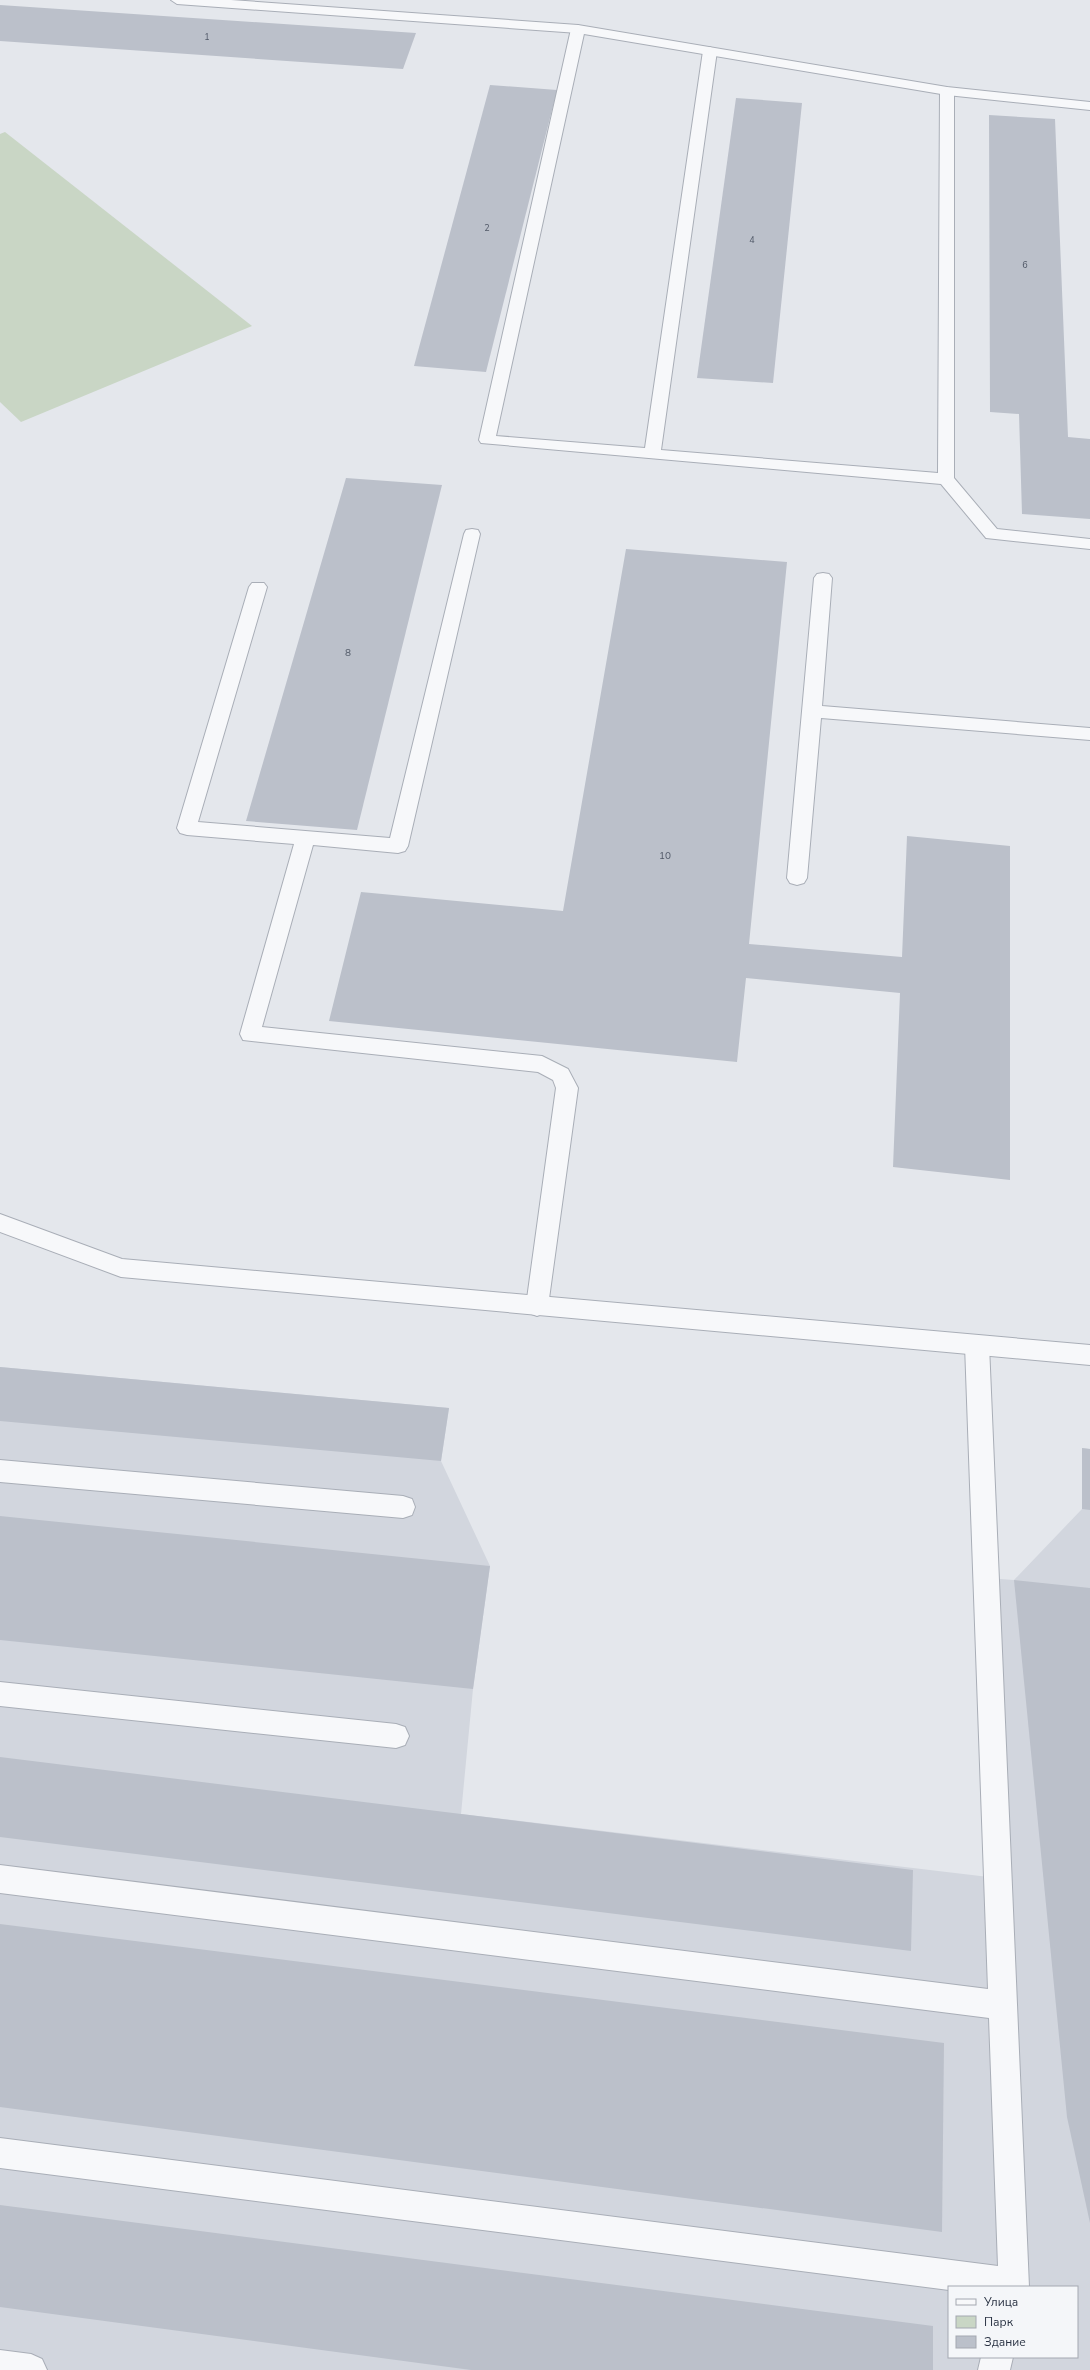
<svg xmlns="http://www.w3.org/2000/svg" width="1090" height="2370" font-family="'Nunito Sans',sans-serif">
<rect width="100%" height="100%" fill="#e4e7ec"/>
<path fill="#d2d6de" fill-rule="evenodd" d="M0,1367L449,1408L441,1461L490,1566L473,1689L461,1814L997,1878L987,1578L1014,1580L1082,1509V1448L1090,1449V2370H0ZM949,2287H1077V2357H949Z"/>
<polygon fill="#c9d6c5" points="5,132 252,326 21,422 0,402 0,134"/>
<g fill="#bbc0ca">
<polygon points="0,5 416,33 403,69 0,41"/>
<polygon points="490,85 557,90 486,372 414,366"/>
<polygon points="736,98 802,103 773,383 697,378"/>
<polygon points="989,115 1055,119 1068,437 1090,439 1090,519 1022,514 1019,414 990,412"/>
<polygon points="346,478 442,485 357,830 246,821"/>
<polygon points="626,549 787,562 749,944 902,957 907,836 1010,846 1010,1180 893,1167 900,993 746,978 737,1062 329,1021 361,892 563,911"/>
<polygon points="0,1367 449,1408 441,1461 0,1421"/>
<polygon points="1082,1448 1090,1449 1090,1510 1082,1509"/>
<polygon points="0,1516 490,1566 473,1689 0,1640"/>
<polygon points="1014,1580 1090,1588 1090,2223 1067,2117"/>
<polygon points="0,1757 913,1870 911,1951 0,1837"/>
<polygon points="0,1924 944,2043 942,2232 0,2107"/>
<polygon points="0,2205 933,2326 933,2370 471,2370 0,2307"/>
</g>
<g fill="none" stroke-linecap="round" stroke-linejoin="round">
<g stroke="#a9aeb7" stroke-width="2">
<g id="lane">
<polygon points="578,25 585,29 496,436 645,448 703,51 710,47 717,51 661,450 938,473 940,91 947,87 954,91 954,478 997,529 1090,539 1090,549 986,538 941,484 481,443 479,440 571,29"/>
<polygon points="472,529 478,530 480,534 408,846 405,851 398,853 313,845 262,1027 542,1056 568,1069 578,1088 548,1306 545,1313 537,1316 529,1313 526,1306 556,1088 553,1080 538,1072 243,1040 240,1034 294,844 187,835 180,833 177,828 249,587 252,583 264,583 267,587 198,822 390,838 464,534 466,530"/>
<polygon points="823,573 829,574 832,578 822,706 1090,728 1090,740 821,718 807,878 804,883 797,885 790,883 787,878 814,578 817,574"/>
<polygon points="977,1335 985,1338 989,1345 1029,2287 949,2287 949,2290 0,2168 0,2138 998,2266 989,2018 0,1893 0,1865 988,1989 965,1345 969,1338"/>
<polygon points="0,1460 403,1496 412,1499 415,1507 412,1515 403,1518 0,1482"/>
<polygon points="0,1682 396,1724 405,1727 409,1736 405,1745 396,1748 0,1706"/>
<polygon points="0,2350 31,2354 42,2359 47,2370 0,2370"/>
<polygon points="981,2357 1013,2357 1010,2370 978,2370"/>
</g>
</g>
<g stroke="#a9aeb7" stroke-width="2">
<g id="street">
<polygon points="171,0 231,0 578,25 947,87 1090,102 1090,110 947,95 578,33 177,4"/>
<polygon points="0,1214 122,1259 1090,1345 1090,1365 121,1277 0,1232"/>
</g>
</g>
<use href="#lane" fill="#f7f8fa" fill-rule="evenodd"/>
<use href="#street" fill="#f7f8fa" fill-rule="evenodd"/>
</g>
<g text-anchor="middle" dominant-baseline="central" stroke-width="3" stroke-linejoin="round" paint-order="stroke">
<g font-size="9" fill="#4f5766">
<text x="207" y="37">1</text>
<text x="487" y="228">2</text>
<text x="752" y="240">4</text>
<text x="1025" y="265">6</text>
</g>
<g font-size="10" fill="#4f5766">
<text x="348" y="653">8</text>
<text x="665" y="856">10</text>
</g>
</g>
<rect x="948" y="2286" width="130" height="72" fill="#f4f6f9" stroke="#a4a8b1"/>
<rect x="956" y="2299" width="20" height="6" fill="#f7f8fa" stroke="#a4a8b1"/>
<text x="984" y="2306" font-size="12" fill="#2b3445">Улица</text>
<rect x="956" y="2316" width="20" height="12" fill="#c9d6c5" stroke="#a4a8b1"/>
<text x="984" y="2326" font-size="12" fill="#2b3445">Парк</text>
<rect x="956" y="2336" width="20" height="12" fill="#bbc0ca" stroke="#a4a8b1"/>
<text x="984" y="2346" font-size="12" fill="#2b3445">Здание</text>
</svg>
